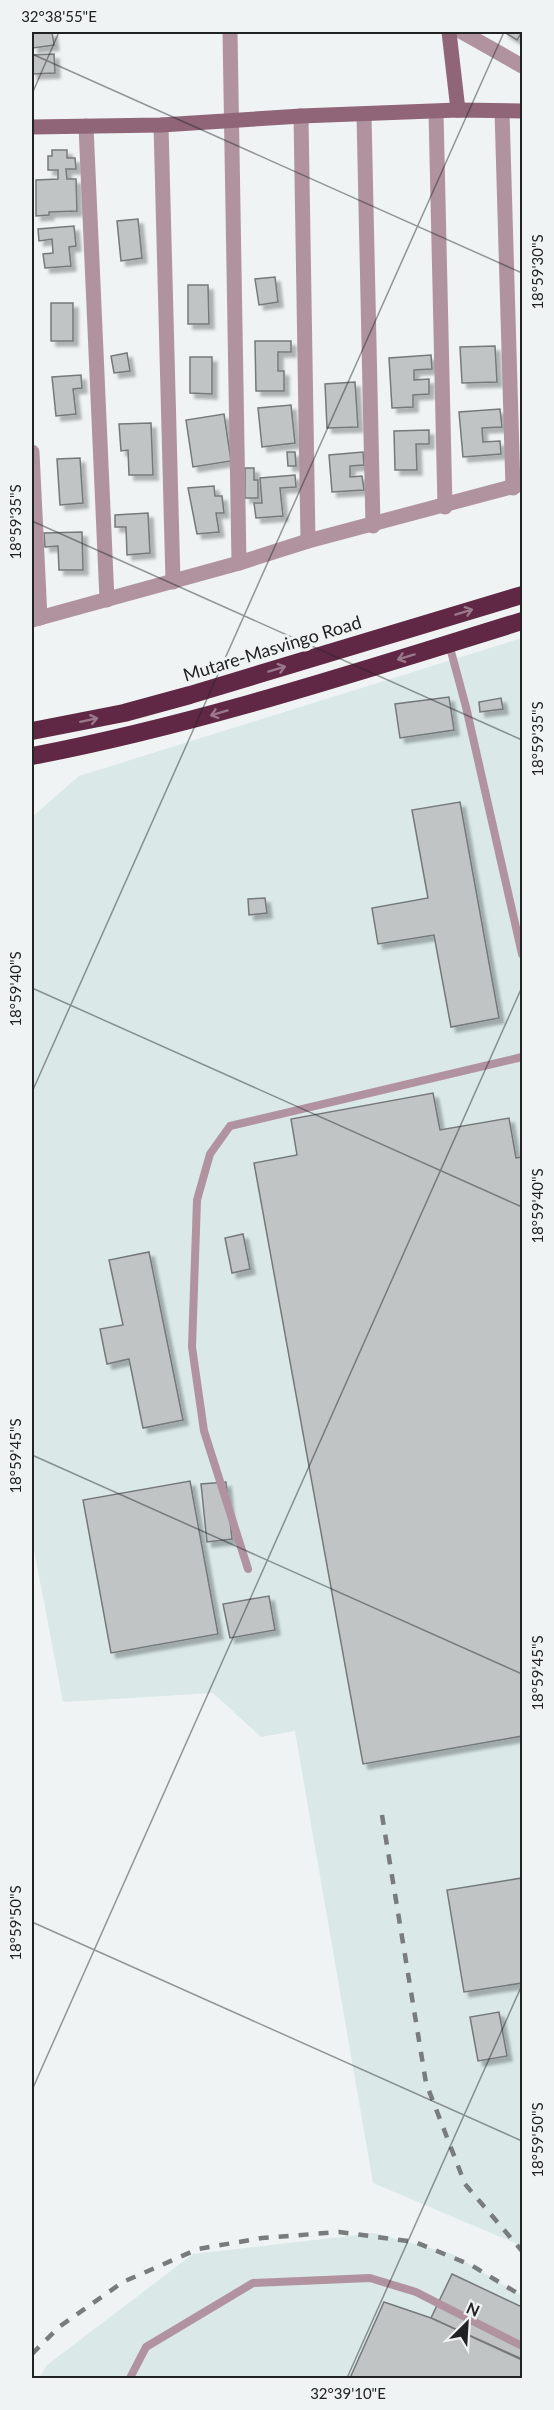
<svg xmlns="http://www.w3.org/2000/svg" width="554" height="2410" font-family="Lato,sans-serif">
<defs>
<filter id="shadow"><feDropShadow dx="5" dy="5" stdDeviation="1.5" flood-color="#0004"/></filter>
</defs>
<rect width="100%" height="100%" fill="#eff3f3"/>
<g fill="#dae8e8">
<polygon points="522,638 522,2246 373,2183 295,1731 261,1737 213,1693 63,1702 32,1539 32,817 79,776"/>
<polygon points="375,2233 452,2254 522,2296 522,2378 39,2378 47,2365 193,2254"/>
</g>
<g fill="#c0c4c4" stroke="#757979" stroke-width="1.5" filter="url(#shadow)">
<polygon points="32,32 52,32 54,45 33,48"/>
<polygon points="504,32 522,32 517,40"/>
<polygon points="54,54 55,73 32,74 32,55"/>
<polygon points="52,150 67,150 67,158 75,158 76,169 66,169 67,179 76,179 77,211 49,212 49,215 36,216 36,180 58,179 58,170 48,170 48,156 52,156"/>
<polygon points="138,219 142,258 121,261 117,221"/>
<polygon points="74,226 76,246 69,247 71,266 45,268 43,254 53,253 52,239 39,241 38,229"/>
<polygon points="275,277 278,302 259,305 255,279"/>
<polygon points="188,285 208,285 209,324 188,324"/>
<rect x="51" y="303" width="22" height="38"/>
<polygon points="255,341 291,341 291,352 278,352 278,371 284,371 284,391 256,391"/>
<polygon points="495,346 497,382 462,383 460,347"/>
<polygon points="127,353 130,371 114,373 111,356"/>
<polygon points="431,355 432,369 414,370 414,380 429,379 429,394 413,395 413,407 392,408 389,358"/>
<polygon points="190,357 212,357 212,394 190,393"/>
<polygon points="81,375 82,388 73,389 76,414 56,416 52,377"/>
<polygon points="355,382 358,427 327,428 325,384"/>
<polygon points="291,405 295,443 262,447 258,408"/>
<polygon points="500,409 502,427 482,428 483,442 500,441 501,454 463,457 459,412"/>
<polygon points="224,414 231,461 193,467 186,420"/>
<polygon points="151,423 153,475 129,475 128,450 121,451 119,424"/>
<polygon points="429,430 429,444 416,444 417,470 395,470 394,431"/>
<polygon points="287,452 295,452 296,466 288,466"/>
<polygon points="363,452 364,465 350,466 350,477 362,476 364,490 332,492 329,455"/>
<polygon points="80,458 83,503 60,505 57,459"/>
<polygon points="245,468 254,468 254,480 258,480 258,498 245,498"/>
<polygon points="295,475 296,487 280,488 283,516 256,518 254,503 262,503 260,478"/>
<polygon points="214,486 215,496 222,496 224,513 216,513 219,532 197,534 188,488"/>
<polygon points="148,513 150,553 127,555 126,527 115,527 115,515"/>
<polygon points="82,532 83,570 59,570 58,546 45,547 44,533"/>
<polygon points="449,697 454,730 400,738 395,704"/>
<polygon points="501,698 503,709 480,712 479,702"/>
<polygon points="460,802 499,1018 451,1027 434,935 378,944 372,908 428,898 412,810"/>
<polygon points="265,898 267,913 249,915 248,899"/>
<polygon points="433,1093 440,1130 509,1118 516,1158 522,1157 522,1736 363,1764 254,1163 297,1155 291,1119"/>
<polygon points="243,1234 250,1269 232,1273 225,1238"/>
<polygon points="149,1252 183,1420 143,1428 129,1359 107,1364 100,1329 123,1325 109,1260"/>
<polygon points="190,1481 218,1634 111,1653 83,1500"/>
<polygon points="226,1482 232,1539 207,1542 201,1484"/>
<polygon points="269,1596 275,1630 230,1638 223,1604"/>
<polygon points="522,1878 522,1983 464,1992 447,1890"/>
<polygon points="499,2012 507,2056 478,2061 470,2017"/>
<polygon points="452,2274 522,2307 522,2359 431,2318"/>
<polygon points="384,2302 431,2318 522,2360 522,2378 350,2378"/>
</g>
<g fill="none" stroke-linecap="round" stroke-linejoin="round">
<g stroke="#b1939f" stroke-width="8">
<polyline points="449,644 466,707 522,954"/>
<polyline points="248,1569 204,1431 192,1347 197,1200 210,1154 230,1126 522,1057"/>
<polyline points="130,2378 146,2347 253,2283 370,2278 416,2292 522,2346"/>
</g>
<g stroke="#b1939f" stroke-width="15">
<polyline points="230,32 239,563"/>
<polyline points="462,32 522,66"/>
<polyline points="502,111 513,488"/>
<polyline points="436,112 445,507"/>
<polyline points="364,115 373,526"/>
<polyline points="301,116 308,541"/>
<polyline points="161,125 173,582"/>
<polyline points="86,126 107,600"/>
<polyline points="32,452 40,618"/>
<polyline points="32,620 239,563 308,541 522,484"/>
</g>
<g stroke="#906578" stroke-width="15">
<polyline points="449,32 458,110"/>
<polyline points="32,127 161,125 301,116 458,110 522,111"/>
</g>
<g stroke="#602844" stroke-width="18">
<polyline points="32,731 124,713 190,695 522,595"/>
<path d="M32,756C199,724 360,671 522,621"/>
</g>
<g stroke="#797c7c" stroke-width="4.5" stroke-dasharray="10 10" stroke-linecap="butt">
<polyline points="382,1815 426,2083 465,2184 522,2251"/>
<polyline points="32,2354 59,2327 123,2282 198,2249 262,2238 339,2232 415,2242 471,2265 522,2296"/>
</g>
</g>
<defs><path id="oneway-shaft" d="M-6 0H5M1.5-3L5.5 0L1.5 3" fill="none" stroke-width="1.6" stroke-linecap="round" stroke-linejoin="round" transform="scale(1.5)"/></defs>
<g stroke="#99798a">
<use href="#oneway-shaft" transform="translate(464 612) rotate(-17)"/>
<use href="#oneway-shaft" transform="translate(406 657) rotate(163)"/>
<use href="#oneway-shaft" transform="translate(277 669) rotate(-17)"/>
<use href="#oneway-shaft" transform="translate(219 713) rotate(163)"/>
<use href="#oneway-shaft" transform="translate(89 720) rotate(-12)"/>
</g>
<path fill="none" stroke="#212323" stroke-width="1.5" stroke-opacity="0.45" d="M32,54L522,273M32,94L59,32M32,521L522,740M32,988L522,1207M32,1092L504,32M32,1455L522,1674M32,1922L522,2141M32,2090L522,987M347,2378L522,1985"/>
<g text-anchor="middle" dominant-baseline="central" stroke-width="6" stroke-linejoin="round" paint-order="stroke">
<g font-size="18" fill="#212323" stroke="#eff3f3">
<text transform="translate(272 648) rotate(-17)">Mutare-Masvingo Road</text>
</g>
</g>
<rect width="554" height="2410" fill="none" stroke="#eff3f3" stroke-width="66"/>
<g transform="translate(467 2323) rotate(24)" stroke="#eff3f3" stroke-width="4.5" paint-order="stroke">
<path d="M0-4.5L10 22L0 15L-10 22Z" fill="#212323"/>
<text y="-9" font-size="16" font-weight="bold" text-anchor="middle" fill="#212323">N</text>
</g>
<rect x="33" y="33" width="488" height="2344" fill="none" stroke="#212323" stroke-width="2"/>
<g font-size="15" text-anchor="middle" fill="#212323">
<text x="59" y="22">32°38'55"E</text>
<text transform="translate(538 272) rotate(-90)" y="5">18°59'30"S</text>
<text transform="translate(16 522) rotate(-90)" y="5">18°59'35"S</text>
<text transform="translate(538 739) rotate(-90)" y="5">18°59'35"S</text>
<text transform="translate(16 989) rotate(-90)" y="5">18°59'40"S</text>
<text transform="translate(538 1206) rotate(-90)" y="5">18°59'40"S</text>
<text transform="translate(16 1456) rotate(-90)" y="5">18°59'45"S</text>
<text transform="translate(538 1673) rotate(-90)" y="5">18°59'45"S</text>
<text transform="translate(16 1923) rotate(-90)" y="5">18°59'50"S</text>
<text transform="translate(538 2140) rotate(-90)" y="5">18°59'50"S</text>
<text x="348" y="2399">32°39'10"E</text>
</g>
</svg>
